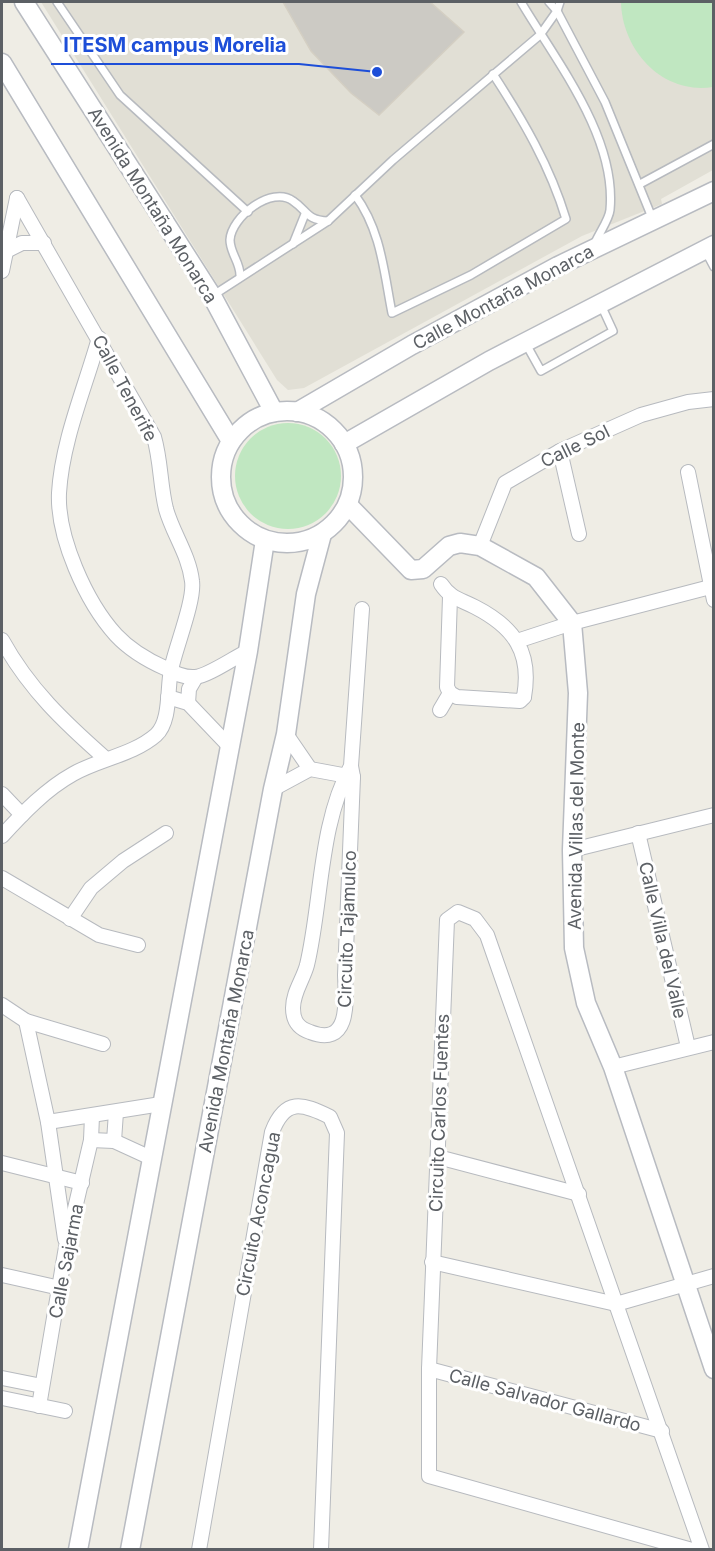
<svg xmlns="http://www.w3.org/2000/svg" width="715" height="1551" font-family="Inter,sans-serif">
<rect width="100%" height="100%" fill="#efede5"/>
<polygon fill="#e1dfd5" points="41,2 713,2 713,170 661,199 662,204 582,236 304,388 288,390 277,380"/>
<g fill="#c0e7c1">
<path d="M621,2H713V87C662,95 622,50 621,2Z"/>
<circle cx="288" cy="476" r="53"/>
</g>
<polygon fill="#cccac4" stroke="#d4cfc3" stroke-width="1.5" points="283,2 430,2 464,32 379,115 351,93 311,51"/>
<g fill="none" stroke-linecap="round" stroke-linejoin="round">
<g stroke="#b7babf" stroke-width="10">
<g id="lane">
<polyline points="57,2 120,95 248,212"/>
<path d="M521,2C556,61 617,137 610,210C609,220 599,233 595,243"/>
<polyline points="549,2 557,11 605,102 653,220"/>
<polyline points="640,184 714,144"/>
<path d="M355,195C381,230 384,272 392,313L471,275L566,219C550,166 523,120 493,74"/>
<polyline points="293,244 305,214"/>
<polyline points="706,252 714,267"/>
<path d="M240,275C240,262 230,253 230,240C231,217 272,185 293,201C308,211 306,220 328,221"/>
<polyline points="212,296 328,221 393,160 540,35 557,11 560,2"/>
<polyline points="526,344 541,371 613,331 601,305"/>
</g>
</g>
<g stroke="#b7babf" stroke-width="16">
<g id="street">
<polyline points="6,251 22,243 44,243"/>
<polyline points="2,271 17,198"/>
<path d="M99,338C85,388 62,441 59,493C57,537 86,602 116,635C129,649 147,660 165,668C174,673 184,678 195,677C208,676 235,657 248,651"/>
<polyline points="560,451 579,534"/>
<polyline points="688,472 714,600"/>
<polyline points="480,546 505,483 560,451 641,415 688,402 714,399"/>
<path d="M441,584C451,599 460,599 475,607C514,627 532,652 524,697"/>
<polyline points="450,597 447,687 450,693 457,697 520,701 524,697"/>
<path d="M2,640C29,689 64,722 106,759"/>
<polyline points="517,641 572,623 714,586"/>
<polyline points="168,697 188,703 230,747"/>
<polyline points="188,703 189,689 196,677"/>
<polyline points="440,710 450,693"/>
<polyline points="286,734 310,769"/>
<path d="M351,766C319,824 322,902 307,965C303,980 293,992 293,1008C293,1021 298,1028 310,1032C351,1048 346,1000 345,975L353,777L351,766L362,609"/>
<polyline points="273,789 310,769 353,777"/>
<polyline points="2,794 22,815"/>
<polyline points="638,833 688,1047"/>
<path d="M2,836C23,813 46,789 73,774C99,759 133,755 156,735C171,721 167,689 171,670C175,649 195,600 192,581C189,555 173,534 166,509C160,485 161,461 154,437L17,198"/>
<polyline points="572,850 714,815"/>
<polyline points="2,878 99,935 138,945"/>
<polyline points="70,919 91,888 123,861 166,833"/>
<polyline points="2,1005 26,1021 103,1044"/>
<polyline points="26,1021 48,1122 65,1239"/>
<polyline points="613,1067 714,1042"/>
<polyline points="48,1122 161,1104"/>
<polyline points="91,1140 114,1141 151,1158"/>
<polyline points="114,1141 116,1112"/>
<polyline points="438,1157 579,1194"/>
<polyline points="2,1163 82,1183"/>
<polyline points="432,1262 616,1304 714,1276"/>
<polyline points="2,1275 60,1288"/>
<polyline points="429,1369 662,1431"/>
<polyline points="2,1378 42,1386"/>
<polyline points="2,1398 65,1411"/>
<polyline points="39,1406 66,1247 91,1140 92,1116"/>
<path d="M199,1550L272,1132C285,1098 302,1103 330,1117L337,1133L321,1550"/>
<polyline points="692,1550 429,1476 429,1369 447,920 458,912 475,919 487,935 702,1550"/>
</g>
</g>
<g stroke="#b8bbc1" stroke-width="21">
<g id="secondary">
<polyline points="24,2 212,296 274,412"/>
<polyline points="2,63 231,441"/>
<circle cx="287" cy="477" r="66"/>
<polyline points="297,412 412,345 558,266 714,191"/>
<polyline points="344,444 489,361 714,245"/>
<polyline points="348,505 411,570 423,569 449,546 460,543 480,546 536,577 572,623 578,693 572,850 574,948 586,1003 613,1067 714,1369"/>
<polyline points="78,1550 248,651 265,540"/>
<polyline points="130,1550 273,789 286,734 306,594 322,534"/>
</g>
</g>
<use href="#lane" stroke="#fff" stroke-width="7"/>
<use href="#street" stroke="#fff" stroke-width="14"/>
<use href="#secondary" stroke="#fff" stroke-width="18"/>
</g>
<g text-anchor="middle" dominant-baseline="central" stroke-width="6" stroke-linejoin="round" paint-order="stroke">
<g font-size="18" fill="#5c6065" stroke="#fff">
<text transform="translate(153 205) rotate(58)">Avenida Montaña Monarca</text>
<text transform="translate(503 297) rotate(-28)">Calle Montaña Monarca</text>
<text transform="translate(125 388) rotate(62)">Calle Tenerife</text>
<text transform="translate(575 446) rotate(-26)">Calle Sol</text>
<text transform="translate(576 826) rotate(-89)">Avenida Villas del Monte</text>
<text transform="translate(347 929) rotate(-88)">Circuito Tajamulco</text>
<text transform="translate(663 940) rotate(77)">Calle Villa del Valle</text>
<text transform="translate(226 1041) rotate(-79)">Avenida Montaña Monarca</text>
<text transform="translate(439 1113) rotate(-88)">Circuito Carlos Fuentes</text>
<text transform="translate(258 1214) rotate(-79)">Circuito Aconcagua</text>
<text transform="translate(66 1261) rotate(-79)">Calle Sajarma</text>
<text transform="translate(545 1400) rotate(15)">Calle Salvador Gallardo</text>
</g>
</g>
<path fill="none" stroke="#1d4ed8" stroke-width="2" d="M377 72L299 64H51"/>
<circle fill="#1d4ed8" stroke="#fff" stroke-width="2" cx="377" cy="72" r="6"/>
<g font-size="20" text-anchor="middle" font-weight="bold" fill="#1d4ed8" stroke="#fff" stroke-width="6" stroke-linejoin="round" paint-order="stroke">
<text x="175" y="52">ITESM campus Morelia</text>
</g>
<rect width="715" height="1551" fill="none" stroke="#5c6065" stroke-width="6"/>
</svg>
